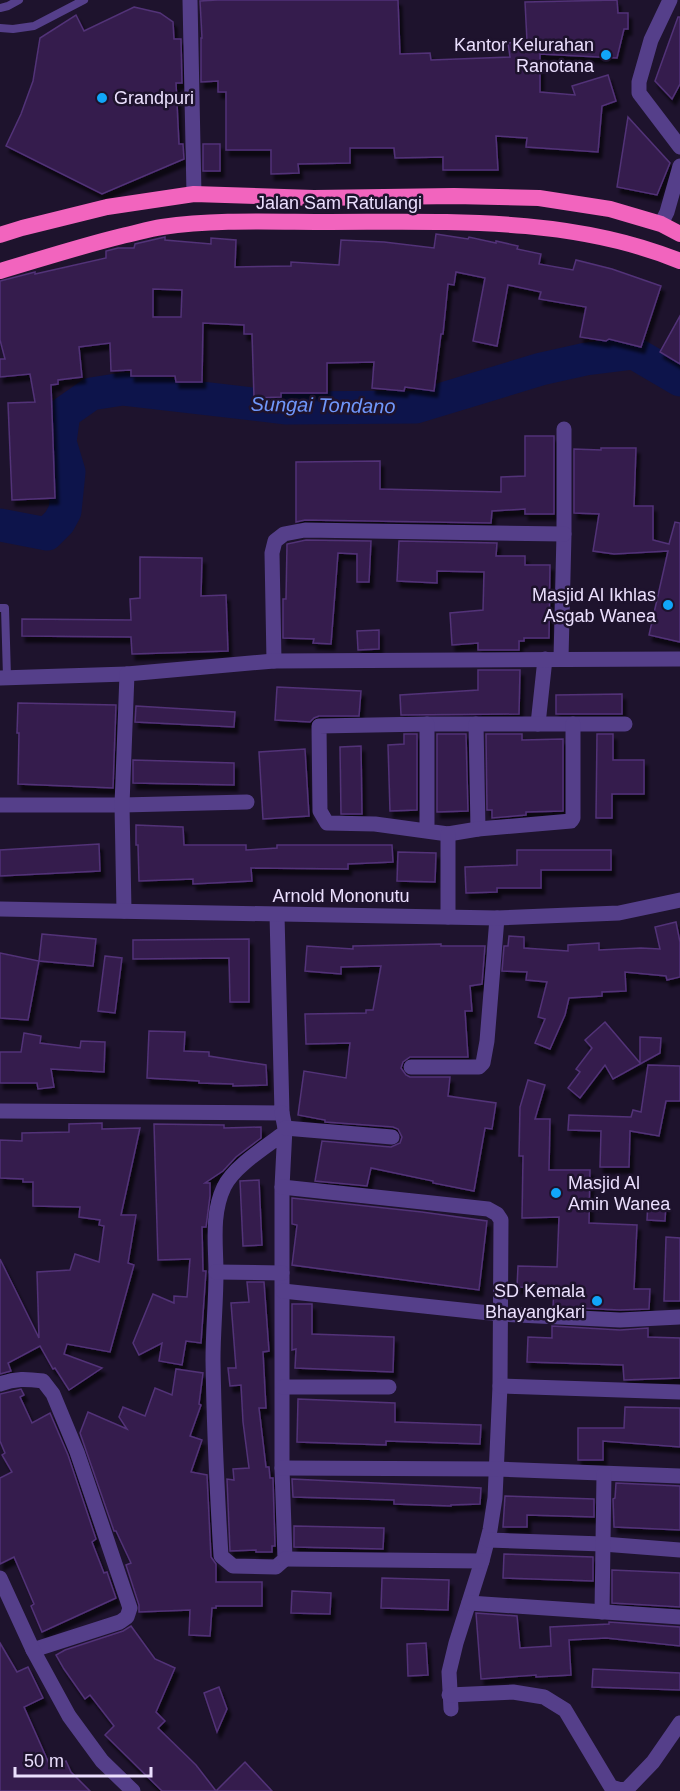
<svg xmlns="http://www.w3.org/2000/svg" width="680" height="1791" font-family="Arial,sans-serif">
<defs>
<filter id="shadow"><feDropShadow dx="3.5" dy="6" stdDeviation="1.5" flood-color="#0009"/></filter>
</defs>
<rect width="100%" height="100%" fill="#1e132d"/>
<g fill="none" stroke-linecap="round" stroke-linejoin="round">
<polyline stroke="#0d144b" stroke-width="33" points="0,525 47,534 59,522 65,511 69,472 60,442 64,413 91,394 123,389 287,408 416,407 541,369 586,359 634,353 680,380"/>
</g>
<g fill="#341f4d" stroke="#523278" stroke-width="1.5" fill-rule="evenodd" filter="url(#shadow)">
<polygon points="217,0 398,0 400,54 430,53 431,60 510,57 508,43 527,41 525,2 617,0 618,13 628,13 628,29 624,29 617,58 540,54 540,92 575,95 572,86 608,75 616,101 602,106 598,152 526,147 527,138 496,136 498,170 443,170 443,157 395,158 394,148 350,148 350,163 298,164 299,173 271,174 271,150 226,150 226,92 218,92 218,81 201,82 201,38 202,38 200,1"/>
<polygon points="134,7 160,13 173,22 174,39 181,39 182,83 176,83 179,144 183,144 184,159 102,194 6,146 21,114 33,81 40,38 76,15 84,31"/>
<polygon points="678,17 680,17 680,84 672,99 655,81"/>
<polygon points="628,117 670,163 657,195 617,187"/>
<rect x="203" y="144" width="17" height="27"/>
<path d="M436,234L468,239L469,237L496,243V241L518,246L517,249L541,254L539,264L573,270L576,260L612,269L661,286L641,347L609,339L606,341L580,337L586,307L539,299L541,292L508,285L497,346L473,341L485,278L456,272L454,285L448,284L443,334H441L434,391L405,387L404,391L372,388L374,362L327,363V393H281V397L254,398L252,334H244V325L203,323L202,382H176L175,376H131V370L111,371L110,343L79,347L82,377L58,380V384L51,385L55,498L12,500L8,403L35,402L30,374L0,377V359H5L0,340V281L35,272V274L106,258V251L118,248H134L135,244L165,237V240L211,244V238L236,240L235,267L291,266V262L339,265L341,240L384,242L434,248ZM153,289L182,290L181,317H153Z"/>
<polygon points="680,316 680,364 660,352"/>
<polygon points="525,436 554,436 554,514 525,514 525,509 492,511 491,523 305,520 296,522 296,462 380,461 380,489 501,492 501,477 525,476"/>
<polygon points="601,448 636,448 634,506 653,506 653,540 669,544 675,522 680,523 680,642 649,635 668,551 614,554 593,551 599,514 574,513 574,449 601,450"/>
<polygon points="306,540 371,541 369,582 357,582 357,554 338,553 331,644 313,643 314,639 283,638 283,599 286,599 287,544"/>
<polygon points="399,541 497,543 496,556 525,556 525,565 550,565 549,638 524,638 524,641 519,641 519,650 478,650 478,643 452,645 450,613 483,610 484,572 437,571 437,583 397,581"/>
<polygon points="140,557 202,558 201,596 226,595 228,651 132,654 131,637 22,636 22,619 131,620 130,599 140,598"/>
<polygon points="379,630 379,649 358,650 357,631"/>
<polygon points="478,670 520,670 519,714 401,715 400,695 478,690"/>
<polygon points="277,687 361,691 359,716 319,716 314,718 310,722 275,720"/>
<polygon points="622,694 622,714 556,714 556,695"/>
<polygon points="18,703 116,705 113,788 18,784 19,733 17,733"/>
<polygon points="136,706 235,712 234,727 135,722"/>
<polygon points="404,734 417,734 417,810 390,811 388,745 404,744"/>
<polygon points="437,734 466,734 468,811 437,812"/>
<polygon points="486,734 522,734 522,740 563,739 563,811 526,812 526,815 492,818 492,810 487,810"/>
<polygon points="597,734 613,734 613,760 644,760 644,794 612,794 612,818 596,818"/>
<polygon points="361,746 362,814 341,814 340,747"/>
<polygon points="305,749 309,816 263,819 259,752"/>
<polygon points="133,760 234,763 234,785 133,783"/>
<polygon points="136,825 183,827 184,845 246,845 246,850 277,848 277,845 392,845 393,862 348,864 348,869 251,868 252,881 193,884 193,879 139,881 138,845 136,845"/>
<polygon points="99,844 100,871 0,876 0,850"/>
<polygon points="517,850 611,850 611,870 541,870 541,888 497,888 497,892 466,893 465,867 517,865"/>
<polygon points="398,852 436,853 435,882 397,881"/>
<polygon points="676,922 680,942 680,977 667,980 666,976 625,972 626,991 602,992 602,996 569,998 565,1015 550,1049 535,1043 545,1019 538,1017 547,982 526,980 527,972 502,971 504,946 508,946 509,936 524,937 524,948 568,951 568,945 599,943 599,950 641,948 660,949 655,927"/>
<polygon points="42,934 96,939 93,966 39,961"/>
<polygon points="249,939 249,1002 230,1002 229,958 133,959 133,940"/>
<polygon points="441,944 441,946 485,946 482,984 470,986 472,1011 465,1011 468,1057 410,1057 403,1062 401,1068 406,1075 410,1077 450,1077 448,1096 496,1103 492,1129 485,1128 474,1191 433,1183 433,1181 371,1168 367,1186 315,1181 322,1141 391,1147 400,1143 402,1137 398,1129 393,1127 325,1122 325,1120 298,1115 304,1071 346,1078 350,1043 306,1044 305,1014 366,1013 366,1010 373,1010 381,966 341,967 341,974 305,971 307,946 353,949 353,946"/>
<polygon points="0,953 39,961 28,1020 0,1018"/>
<polygon points="105,956 122,958 115,1013 98,1011"/>
<polygon points="605,1022 640,1063 640,1037 661,1038 660,1053 613,1079 605,1065 580,1098 568,1088 580,1072 576,1069 592,1048 585,1040"/>
<polygon points="149,1031 185,1032 184,1051 209,1052 209,1056 266,1065 267,1085 233,1086 233,1084 199,1083 199,1081 147,1078"/>
<polygon points="24,1033 41,1036 40,1043 80,1048 81,1041 105,1042 104,1072 51,1069 54,1087 38,1089 37,1083 0,1083 0,1052 21,1052"/>
<polygon points="648,1065 680,1066 680,1101 666,1101 659,1136 630,1131 629,1167 600,1167 601,1131 568,1130 569,1115 631,1117 633,1110 641,1112"/>
<polygon points="528,1080 545,1085 535,1119 550,1119 549,1170 590,1170 589,1223 637,1225 634,1289 650,1289 649,1309 620,1310 553,1307 554,1288 517,1287 518,1266 557,1267 559,1217 522,1218 523,1156 519,1156 520,1107"/>
<polygon points="102,1123 102,1129 140,1128 121,1215 136,1215 128,1263 134,1265 110,1352 67,1344 64,1354 102,1368 69,1390 55,1368 53,1369 40,1346 8,1363 11,1371 0,1374 0,1259 39,1338 37,1272 70,1270 75,1254 99,1262 104,1226 99,1225 100,1220 79,1217 80,1207 33,1206 33,1182 23,1182 23,1179 0,1178 0,1140 22,1141 22,1133 69,1132 69,1124"/>
<polygon points="154,1124 224,1125 224,1128 261,1127 261,1138 236,1157 223,1171 205,1183 210,1183 210,1196 206,1227 202,1227 203,1271 206,1271 201,1343 186,1341 182,1365 159,1361 162,1343 139,1355 133,1343 153,1294 174,1303 174,1296 187,1297 190,1259 158,1260"/>
<polygon points="259,1180 262,1245 243,1246 240,1181"/>
<polygon points="292,1198 422,1212 487,1221 479,1290 292,1265 297,1225 292,1224"/>
<polygon points="648,1201 666,1202 665,1221 647,1220"/>
<polygon points="666,1237 680,1238 680,1301 664,1301"/>
<polygon points="247,1282 264,1282 269,1351 263,1352 266,1408 259,1408 266,1467 269,1467 270,1478 273,1478 275,1546 272,1546 272,1552 256,1552 256,1550 230,1551 227,1479 234,1480 233,1469 249,1468 243,1422 241,1385 230,1386 228,1368 236,1368 231,1303 249,1302"/>
<polygon points="292,1304 312,1304 312,1334 394,1337 393,1372 295,1368 296,1349 292,1350"/>
<polygon points="552,1326 620,1330 648,1328 648,1337 680,1338 680,1378 624,1380 623,1365 527,1362 528,1337 552,1338"/>
<polygon points="176,1369 203,1373 199,1404 201,1405 190,1436 202,1440 191,1472 207,1475 211,1557 216,1564 216,1582 262,1582 262,1606 216,1606 216,1608 212,1608 210,1636 189,1635 190,1610 139,1612 139,1605 126,1565 131,1563 116,1531 114,1531 80,1433 88,1412 127,1429 119,1417 123,1407 145,1416 155,1388 172,1395"/>
<polygon points="21,1389 24,1395 20,1397 32,1423 50,1413 68,1455 96,1539 92,1542 104,1573 107,1572 116,1598 42,1632 31,1606 34,1604 14,1557 0,1564 0,1478 12,1472 2,1455 5,1453 0,1441 0,1394"/>
<polygon points="298,1399 395,1403 395,1422 481,1425 480,1444 386,1441 386,1445 297,1442"/>
<polygon points="625,1407 680,1408 680,1447 603,1441 603,1460 578,1460 578,1428 624,1428"/>
<polygon points="292,1479 481,1488 480,1504 451,1505 451,1506 394,1504 394,1500 293,1497"/>
<polygon points="616,1483 680,1486 680,1530 614,1527 613,1499 615,1498"/>
<polygon points="505,1496 594,1499 594,1517 527,1515 527,1527 503,1527"/>
<polygon points="294,1526 384,1528 383,1549 294,1547"/>
<polygon points="504,1554 593,1557 593,1581 503,1578"/>
<polygon points="612,1570 680,1573 680,1607 612,1603"/>
<polygon points="382,1578 449,1580 448,1610 381,1608"/>
<polygon points="292,1591 331,1593 330,1614 291,1613"/>
<polygon points="476,1613 517,1616 520,1648 551,1646 550,1627 609,1624 609,1622 680,1627 680,1646 606,1638 569,1640 571,1675 536,1677 536,1675 481,1679"/>
<polygon points="131,1626 155,1659 175,1668 156,1712 165,1721 158,1728 196,1765 216,1791 245,1762 272,1791 162,1791 105,1735 114,1726 90,1695 85,1699 64,1669 56,1655 65,1650 123,1631"/>
<polygon points="0,1643 17,1672 28,1667 43,1698 24,1707 51,1768 66,1761 71,1772 90,1791 0,1791"/>
<polygon points="426,1643 428,1675 408,1676 407,1644"/>
<polygon points="593,1669 680,1673 680,1690 592,1687"/>
<polygon points="219,1687 227,1709 217,1732 204,1693"/>
</g>
<g fill="none" stroke-linecap="round" stroke-linejoin="round">
<g stroke="#553f8a" stroke-width="8">
<polyline points="0,8 8,6 19,0"/>
<polyline points="0,28 13,29 34,26 84,0"/>
<polyline points="0,608 5,608 7,677"/>
</g>
<g stroke="#553f8a" stroke-width="15">
<polyline points="190,0 194,194"/>
<polyline points="670,0 651,40 639,82 639,93 680,147"/>
<polyline points="661,224 667,212 680,166"/>
<polyline points="561,658 564,534 564,429"/>
<polyline points="274,661 272,553 275,541 284,534 305,530 564,534"/>
<polyline points="0,678 127,674"/>
<polyline points="427,724 476,724"/>
<polyline points="538,724 545,659"/>
<polyline points="0,805 122,805 247,802"/>
<polyline points="478,829 476,724 625,724"/>
<polyline points="427,831 427,724 319,726 320,811 327,823 375,824 448,834 478,829 571,821 573,818 573,724"/>
<polyline points="448,834 448,917"/>
<polyline points="124,911 122,805 127,674 274,661 680,659"/>
<polyline points="411,1067 479,1067 483,1063 487,1041 497,918"/>
<polyline points="0,1111 282,1113 277,915"/>
<path d="M282,1113L285,1128L282,1187V1468L285,1559L276,1567L233,1566L221,1556C217,1491 214,1425 213,1360C213,1331 216,1302 216,1273C216,1245 211,1214 224,1187C233,1167 267,1146 284,1133"/>
<polyline points="285,1128 392,1137"/>
<polyline points="282,1187 488,1209 497,1214 501,1220 500,1386 495,1498 490,1530 482,1561 456,1643 449,1672 451,1709"/>
<polyline points="216,1272 282,1273"/>
<polyline points="283,1291 499,1314 620,1320 680,1317"/>
<path d="M0,1384C15,1378 27,1379 43,1381L53,1394L77,1452L130,1608L127,1617L120,1622L33,1650"/>
<polyline points="500,1386 680,1392"/>
<polyline points="283,1387 389,1387"/>
<polyline points="282,1468 496,1469 680,1476"/>
<polyline points="488,1540 603,1544 680,1550"/>
<polyline points="285,1559 482,1561"/>
<polyline points="0,1578 33,1650 69,1716 102,1761 133,1791"/>
<polyline points="469,1603 680,1617"/>
<polyline points="602,1612 604,1474"/>
<polyline points="449,1695 513,1692 544,1697 565,1710 611,1787 621,1790 628,1788 653,1762 680,1723"/>
</g>
<polyline stroke="#553f8a" stroke-width="15" points="0,909 497,918 619,913 680,900"/>
<g stroke="#f264be" stroke-width="16">
<polyline points="0,235 22,228 107,207 194,194 314,198 454,196 539,198 610,209 661,224 680,234"/>
<path d="M0,271C41,259 81,246 122,236C136,233 149,229 162,227C217,219 275,222 330,222C447,222 570,216 680,261"/>
</g>
</g>
<g fill="#11a6f9" stroke="#1e132d" stroke-width="2">
<circle cx="606" cy="55" r="6"/>
<circle cx="102" cy="98" r="6"/>
<circle cx="668" cy="605" r="6"/>
<circle cx="556" cy="1193" r="6"/>
<circle cx="597" cy="1301" r="6"/>
</g>
<g text-anchor="middle" dominant-baseline="central" stroke-width="5" stroke-linejoin="round" paint-order="stroke">
<g font-size="18" fill="#ebdffe" stroke="#1e132d" text-anchor="end">
<text x="594" y="45">Kantor Kelurahan<tspan x="594" dy="21">Ranotana</tspan></text>
<text x="114" y="98" text-anchor="start">Grandpuri</text>
<text x="656" y="595">Masjid Al Ikhlas<tspan x="656" dy="21">Asgab Wanea</tspan></text>
<text x="568" y="1183" text-anchor="start">Masjid Al<tspan x="568" dy="21">Amin Wanea</tspan></text>
<text x="585" y="1291">SD Kemala<tspan x="585" dy="21">Bhayangkari</tspan></text>
</g>
<g font-size="18" fill="#ebdffe" stroke="#1e132d">
<text x="339" y="203">Jalan Sam Ratulangi</text>
<text x="341" y="896">Arnold Mononutu</text>
</g>
<g font-size="20" font-style="italic" fill="#7097fb" stroke="#1e132d">
<text transform="translate(323 405) rotate(1)">Sungai Tondano</text>
</g>
</g>
<path d="M15 1767v9h136v-9" fill="none" stroke="#ebdffe" stroke-width="3"/>
<text x="24" y="1767" font-size="18" fill="#ebdffe" stroke="#1e132d" stroke-width="4.5" paint-order="stroke">50 m</text>
</svg>
